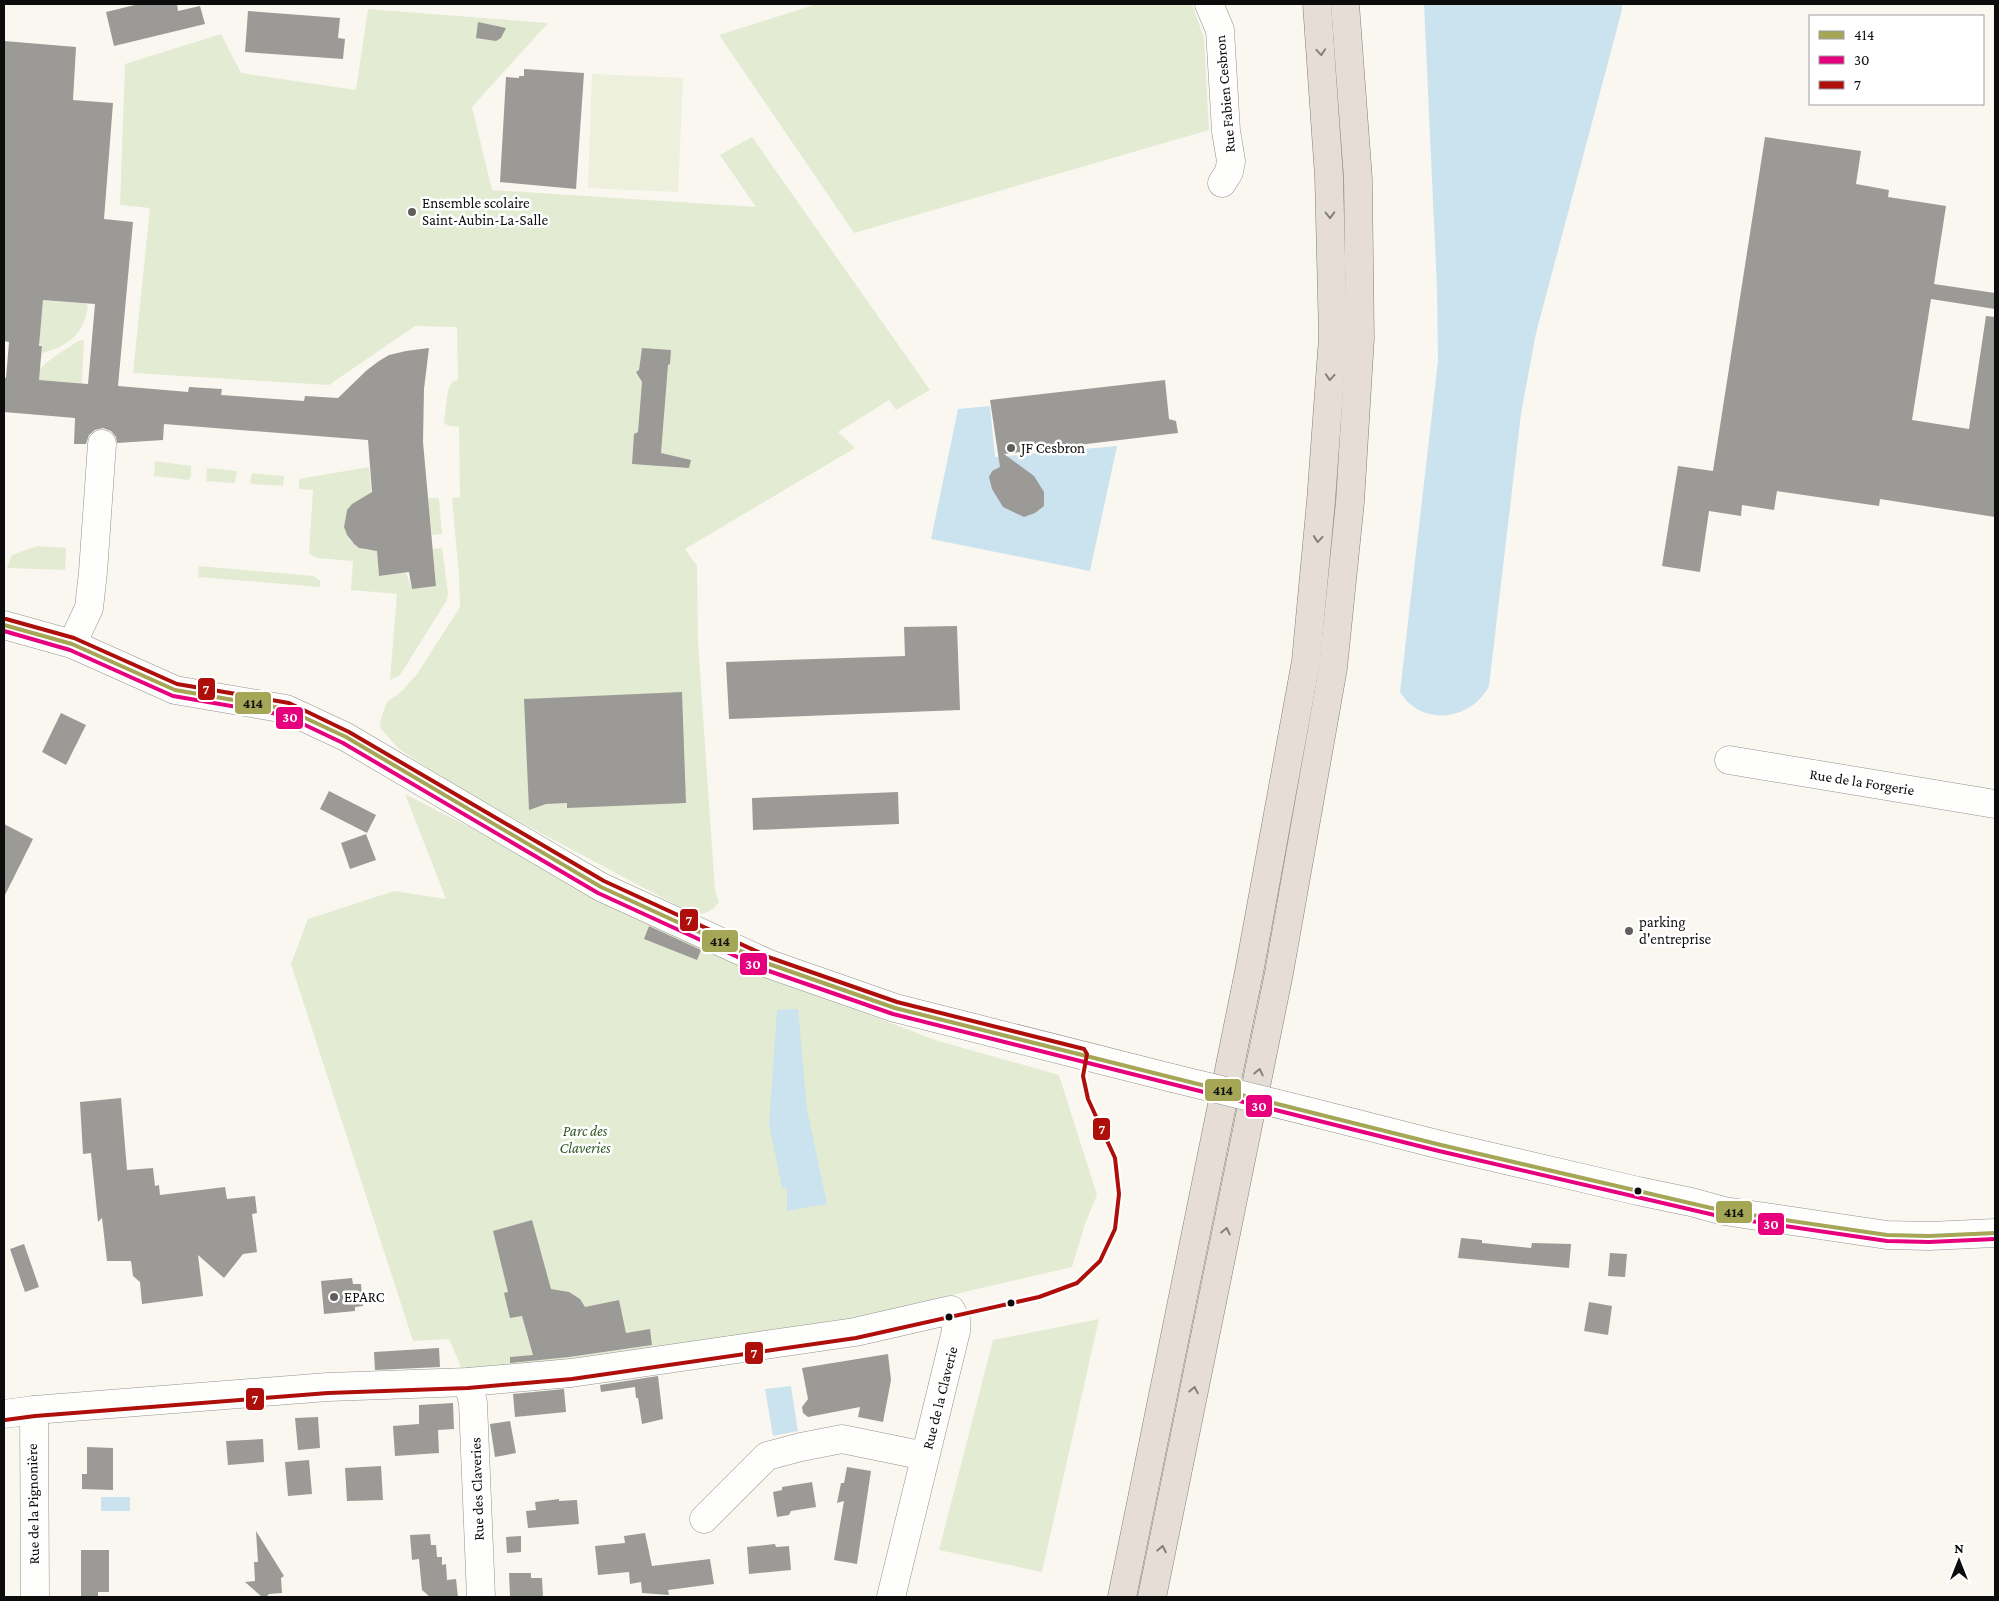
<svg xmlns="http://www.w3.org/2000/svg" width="1999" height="1601" font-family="'Crimson Pro',serif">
<rect width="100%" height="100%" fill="#faf7f0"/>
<g fill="#e3ecd3">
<polygon points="817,4 1192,4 1204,38 1209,130 854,233 719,35"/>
<path d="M368,9L548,23L472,107L492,190L756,207L720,155L752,137L930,390L896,410L889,400L838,432L855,448L685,549L697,566L698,642L715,891L719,902C711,913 702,916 689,912L466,793L399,749L380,728L381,718L387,702L402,691L417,674L460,607L459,576L452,498L460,497L459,427L449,426L444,423L448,390L452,382L458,380L457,327L415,326L329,385L133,373L150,208L120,205L125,64L221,34L241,73L356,90Z"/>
<path d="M43,300L82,303L88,305C85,333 68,347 42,353V346L39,344Z"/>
<path d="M84,340L82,383L31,380C41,363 62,352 78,341Z"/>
<polygon points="155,461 191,466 191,476 189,480 154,476"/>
<path d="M369,467L372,496L347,510C339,533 352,553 377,550L379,576L406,573L412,589L436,586L433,549L442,548L448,592L447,600L400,675L390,680L397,594L351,590L353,561L317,558L309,554L313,490L299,489V479Z"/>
<polygon points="207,468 237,471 235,483 206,481"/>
<polygon points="252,473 284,476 283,486 252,484 250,482"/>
<polygon points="428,498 439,498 442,534 432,535"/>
<polygon points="37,546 66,548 65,570 7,568 12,555"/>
<polygon points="199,566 314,576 320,581 320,587 198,577"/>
<polygon points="405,794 735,963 935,1040 1059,1075 1097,1195 1085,1224 1072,1267 806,1329 465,1376 449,1339 413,1341 291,964 308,919 394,891 446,899"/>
<polygon points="1099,1319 1042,1572 939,1550 993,1340"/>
</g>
<polygon fill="#ecf0dc" points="592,74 683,78 678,192 588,188"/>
<g fill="#cbe3ef">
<path d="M1424,4H1622V10L1536,333L1521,414L1489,686C1471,721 1421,727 1400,692L1438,361L1437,289Z"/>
<polygon points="990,406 995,457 1117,446 1090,571 931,539 958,409"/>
<polygon points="798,1009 807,1109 827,1204 787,1211 787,1189 782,1188 769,1124 777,1010"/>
<polygon points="791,1386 798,1431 773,1436 765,1389"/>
<rect x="101" y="1497" width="29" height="14"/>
</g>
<g fill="#9c9a96" fill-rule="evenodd">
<polygon points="139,4 177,4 178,11 200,6 205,24 114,46 106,12"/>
<polygon points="248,11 340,18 338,38 345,39 343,59 245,52"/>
<polygon points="478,22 506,28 501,38 496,41 476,38"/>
<path d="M4,41L76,47L73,100L113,103L104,219L133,222L118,386L188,392L189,387L222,389L221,395L304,401L305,396L338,398L367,370L379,361L389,355L406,351L429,348L424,389L423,442L436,586L412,589L409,572L379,576L377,551L359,548L354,544L347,535L344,527L347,510L352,504L372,492L368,440L164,424L163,440L117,443L116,437L111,431L103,428L95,430L89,435L86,444H74L75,418L4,412V377L6,378L9,342L4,341ZM43,300L95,304L88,384L39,380L42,346H39Z"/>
<polygon points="524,69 584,73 576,189 500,182 506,77 519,78 519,76 524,76"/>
<polygon points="1765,137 1861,151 1856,184 1889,190 1888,197 1946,206 1934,284 1995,293 1995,309 1931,299 1912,420 1969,429 1986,316 1995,317 1995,517 1880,499 1879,506 1777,491 1774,510 1742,505 1741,516 1709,511 1700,572 1662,566 1678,466 1713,471"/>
<polygon points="642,348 671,350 670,364 668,365 661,453 691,460 689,468 632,464 634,434 638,432 642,382 636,372 639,370"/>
<polygon points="1165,380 1169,419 1176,421 1178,433 1004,454 1034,476 1044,492 1044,506 1035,513 1024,517 1003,507 992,489 989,477 992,471 1000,467 990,400"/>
<polygon points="957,626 960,710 729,719 726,662 905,656 904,627"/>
<polygon points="682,692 686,803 567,808 567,803 546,804 529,810 524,699"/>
<polygon points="61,713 86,725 66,765 42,752"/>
<polygon points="329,791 376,815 367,833 320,809"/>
<polygon points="898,792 899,824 753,830 752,798"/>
<polygon points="4,824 33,839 4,897"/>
<polygon points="366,834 376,860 350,869 341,843"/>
<polygon points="649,926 701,950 697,960 644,939"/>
<polygon points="121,1098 127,1170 153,1168 155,1186 159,1185 160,1195 225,1187 227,1199 255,1196 257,1213 252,1214 257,1252 243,1254 224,1278 198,1255 203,1296 142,1304 140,1282 133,1276 131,1261 107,1261 102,1218 98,1222 91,1153 83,1154 80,1102"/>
<polygon points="532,1220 551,1289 569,1292 580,1299 585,1307 619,1300 626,1333 650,1329 652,1345 569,1357 510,1363 510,1357 533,1355 522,1316 510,1318 504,1293 508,1292 493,1231"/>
<polygon points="1461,1238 1482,1240 1482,1243 1531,1248 1532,1243 1571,1244 1569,1268 1458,1258"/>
<polygon points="24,1244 39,1287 25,1292 10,1249"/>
<polygon points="1610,1253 1627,1254 1625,1277 1608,1276"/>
<polygon points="352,1278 353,1284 361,1284 363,1306 355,1307 355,1311 324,1314 321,1281"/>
<polygon points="1589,1302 1612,1306 1608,1335 1584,1331"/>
<polygon points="439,1348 440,1367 375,1370 374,1352"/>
<polygon points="888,1354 891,1380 883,1422 858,1417 860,1407 808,1417 803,1413 802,1407 808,1399 802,1368"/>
<polygon points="658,1376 663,1419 642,1424 638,1398 636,1398 635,1387 601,1392 600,1385"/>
<polygon points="564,1389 566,1412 515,1417 513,1394"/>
<polygon points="453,1403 454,1429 438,1430 439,1453 395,1456 393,1426 419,1424 419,1405"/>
<polygon points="318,1417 320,1448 298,1450 295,1418"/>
<polygon points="510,1421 516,1453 495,1457 490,1424"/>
<polygon points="263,1439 264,1462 228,1465 226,1441"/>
<polygon points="87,1447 113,1448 113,1490 82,1489 82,1474 87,1474"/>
<polygon points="309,1460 312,1494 288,1496 285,1462"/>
<polygon points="381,1466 383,1500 347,1501 345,1468"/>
<polygon points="847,1467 871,1471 857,1564 834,1560 844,1501 837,1503 841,1483 844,1483"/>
<polygon points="812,1482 816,1507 791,1511 789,1515 777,1517 773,1492 782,1490 782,1487"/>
<polygon points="559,1499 559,1501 577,1500 579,1524 528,1528 526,1511 536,1510 535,1502"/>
<polygon points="256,1531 284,1576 281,1578 282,1593 269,1594 266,1597 262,1597 245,1582 255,1581 254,1562 258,1562"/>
<polygon points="645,1533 652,1566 710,1559 714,1584 668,1590 669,1595 642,1593 641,1582 630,1584 629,1572 598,1575 595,1546 625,1543 624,1536"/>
<polygon points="430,1534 431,1545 436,1545 437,1557 442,1557 442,1565 446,1564 447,1580 456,1579 458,1597 430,1597 422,1590 419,1559 412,1560 410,1535"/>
<polygon points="521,1536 521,1552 507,1553 506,1537"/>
<polygon points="775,1544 776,1547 789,1546 791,1570 749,1574 747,1547"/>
<polygon points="81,1550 109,1550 109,1592 98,1592 98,1597 81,1597"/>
<polygon points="509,1573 531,1573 531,1578 542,1578 543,1597 510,1597"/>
</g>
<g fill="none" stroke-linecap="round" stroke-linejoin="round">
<g stroke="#93928f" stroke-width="29">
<g id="minor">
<polyline points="1209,4 1220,30 1226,131 1231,161 1229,172 1222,183"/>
<polyline points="4,625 72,644 175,690 286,709 346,737 601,887 769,964 895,1008 1172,1078"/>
<polyline points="72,644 89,608 93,572 102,444"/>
<polyline points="1729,760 1995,804"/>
<polyline points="1307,1111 1441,1145 1638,1191 1691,1202 1724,1211 1887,1235 1929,1236 1995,1233"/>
<polyline points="468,1382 473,1403 481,1597"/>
<polyline points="34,1410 35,1597"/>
<polyline points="4,1414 34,1410 328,1387 468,1382 571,1373 855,1332 951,1310 956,1320 956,1331 891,1597"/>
<polyline points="704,1519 767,1456 801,1447 842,1439 925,1456"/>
</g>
</g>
<g stroke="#807f7c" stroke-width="29">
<g id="highway">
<polyline points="1122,1597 1250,967 1306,661 1321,501 1333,337 1329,177 1317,4"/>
<polyline points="1152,1597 1279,973 1333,668 1350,502 1360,338 1358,179 1345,4"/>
</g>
</g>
<use href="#minor" stroke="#fefefd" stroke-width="28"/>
<use href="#highway" stroke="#e6ded6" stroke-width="28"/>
<g stroke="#93928f" stroke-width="29" stroke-linecap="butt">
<polyline id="minor-bridge" points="1172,1078 1307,1111"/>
</g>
<use href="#minor-bridge" stroke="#fefefd" stroke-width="28"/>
<g stroke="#fff" stroke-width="8">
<polyline id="bus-1" points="4,625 72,644 175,690 286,709 346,737 601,887 769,964 895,1008 1441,1145 1724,1211 1887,1235 1929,1236 1995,1233"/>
</g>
<g stroke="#fff" stroke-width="8">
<polyline id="bus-2" points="4,631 70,650 173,696 284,715 343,743 598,893 766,970 893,1014 1439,1151 1723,1217 1887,1241 1929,1242 1995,1239"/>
</g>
<g stroke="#fff" stroke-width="8">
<polyline id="bus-3" points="5,1420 35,1416 328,1393 468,1388 572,1379 856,1338 1039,1297 1077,1283 1100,1261 1115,1229 1119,1194 1115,1158 1088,1099 1083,1076 1087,1054 1084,1049 897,1002 771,958 604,881 349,732 289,703 177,684 74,638 6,619"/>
</g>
<use href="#bus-1" stroke="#a5a756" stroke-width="4"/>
<use href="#bus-2" stroke="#e6007e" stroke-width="4"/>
<use href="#bus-3" stroke="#ae0f0a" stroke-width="4"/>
</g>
<defs><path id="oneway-chevron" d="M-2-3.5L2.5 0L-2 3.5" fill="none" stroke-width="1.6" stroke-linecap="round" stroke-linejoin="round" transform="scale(1.25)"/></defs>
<g stroke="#84807b">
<use href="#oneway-chevron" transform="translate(1321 52) rotate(86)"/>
<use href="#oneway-chevron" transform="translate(1330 215) rotate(89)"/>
<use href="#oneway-chevron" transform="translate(1330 377) rotate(94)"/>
<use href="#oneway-chevron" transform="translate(1318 539) rotate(95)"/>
<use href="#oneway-chevron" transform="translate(1259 1072) rotate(-78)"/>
<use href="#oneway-chevron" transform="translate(1226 1231) rotate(-78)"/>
<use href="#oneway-chevron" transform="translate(1194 1390) rotate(-79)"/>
<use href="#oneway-chevron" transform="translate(1162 1549) rotate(-79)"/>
</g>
<g fill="#5f5e5c" stroke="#fff" stroke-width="2">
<circle cx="412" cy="212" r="5"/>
<circle cx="1011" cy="448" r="5"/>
<circle cx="1629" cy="931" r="5"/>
<circle cx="334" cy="1297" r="5"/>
</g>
<g fill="#0c0c0c" stroke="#fff" stroke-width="2">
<circle cx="1638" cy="1191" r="4.5"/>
<circle cx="1011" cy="1303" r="4.5"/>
<circle cx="949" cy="1317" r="4.5"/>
</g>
<g text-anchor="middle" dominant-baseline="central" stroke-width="5" stroke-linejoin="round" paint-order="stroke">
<g font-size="15" fill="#0c0c0c" stroke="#fff">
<text transform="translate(1225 94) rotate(-95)">Rue Fabien Cesbron</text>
<text transform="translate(1862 782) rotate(9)">Rue de la Forgerie</text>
<text transform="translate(940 1398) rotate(-76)">Rue de la Claverie</text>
<text transform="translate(477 1489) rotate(-92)">Rue des Claveries</text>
<text transform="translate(33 1504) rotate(-91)">Rue de la Pignonière</text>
</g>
<g font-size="15" fill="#0c0c0c" stroke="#fff" text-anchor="start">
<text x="422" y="203">Ensemble scolaire<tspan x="422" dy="17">Saint-Aubin-La-Salle</tspan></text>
<text x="1021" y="448">JF Cesbron</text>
<text x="1639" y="922">parking<tspan x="1639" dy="17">d'entreprise</tspan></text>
<text x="344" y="1297">EPARC</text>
</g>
<g font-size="15" font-style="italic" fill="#315b24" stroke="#fff">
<text x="585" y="1131">Parc des<tspan x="585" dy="17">Claveries</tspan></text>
</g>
</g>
<g stroke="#fff" stroke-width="2">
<rect x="197" y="677" width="19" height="24" rx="5" fill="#ae0f0a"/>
<rect x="234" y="691" width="38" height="24" rx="5" fill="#a5a756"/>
<rect x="275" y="706" width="29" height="24" rx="5" fill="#e6007e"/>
<rect x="679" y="908" width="20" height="24" rx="5" fill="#ae0f0a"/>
<rect x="701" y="929" width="38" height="24" rx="5" fill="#a5a756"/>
<rect x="739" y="952" width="29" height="24" rx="5" fill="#e6007e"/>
<rect x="1204" y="1078" width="38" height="24" rx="5" fill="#a5a756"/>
<rect x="1245" y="1094" width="28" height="24" rx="5" fill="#e6007e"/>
<rect x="1092" y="1117" width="19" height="24" rx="5" fill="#ae0f0a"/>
<rect x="1715" y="1200" width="38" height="24" rx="5" fill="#a5a756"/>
<rect x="1757" y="1212" width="28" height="24" rx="5" fill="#e6007e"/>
<rect x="744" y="1341" width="20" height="24" rx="5" fill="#ae0f0a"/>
<rect x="245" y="1387" width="20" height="24" rx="5" fill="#ae0f0a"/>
</g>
<g font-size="14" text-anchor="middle" font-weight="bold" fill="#fff">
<text x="206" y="694">7</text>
<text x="290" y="722">30</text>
<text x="689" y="925">7</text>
<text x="753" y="969">30</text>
<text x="1259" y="1111">30</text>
<text x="1102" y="1134">7</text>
<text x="1771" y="1229">30</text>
<text x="754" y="1358">7</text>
<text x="255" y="1404">7</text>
</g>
<g font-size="14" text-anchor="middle" font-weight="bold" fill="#111">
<text x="253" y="708">414</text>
<text x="720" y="946">414</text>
<text x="1223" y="1095">414</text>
<text x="1734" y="1217">414</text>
</g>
<rect width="1999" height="1601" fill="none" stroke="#0c0c0c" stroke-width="10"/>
<rect x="1809" y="15" width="175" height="90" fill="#ffffff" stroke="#9e9e9e"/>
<rect x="1819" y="31" width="25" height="8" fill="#a5a756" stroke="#9e9e9e"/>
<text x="1854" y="40" font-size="15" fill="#0c0c0c">414</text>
<rect x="1819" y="56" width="25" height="8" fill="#e6007e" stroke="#9e9e9e"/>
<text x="1854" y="65" font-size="15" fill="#0c0c0c">30</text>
<rect x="1819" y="81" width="25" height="8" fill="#ae0f0a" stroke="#9e9e9e"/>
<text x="1854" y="90" font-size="15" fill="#0c0c0c">7</text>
<g transform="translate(1959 1561)" stroke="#ffffff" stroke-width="4" paint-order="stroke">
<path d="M0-4L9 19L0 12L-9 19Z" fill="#0c0c0c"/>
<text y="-8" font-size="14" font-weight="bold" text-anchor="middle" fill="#0c0c0c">N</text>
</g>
</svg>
